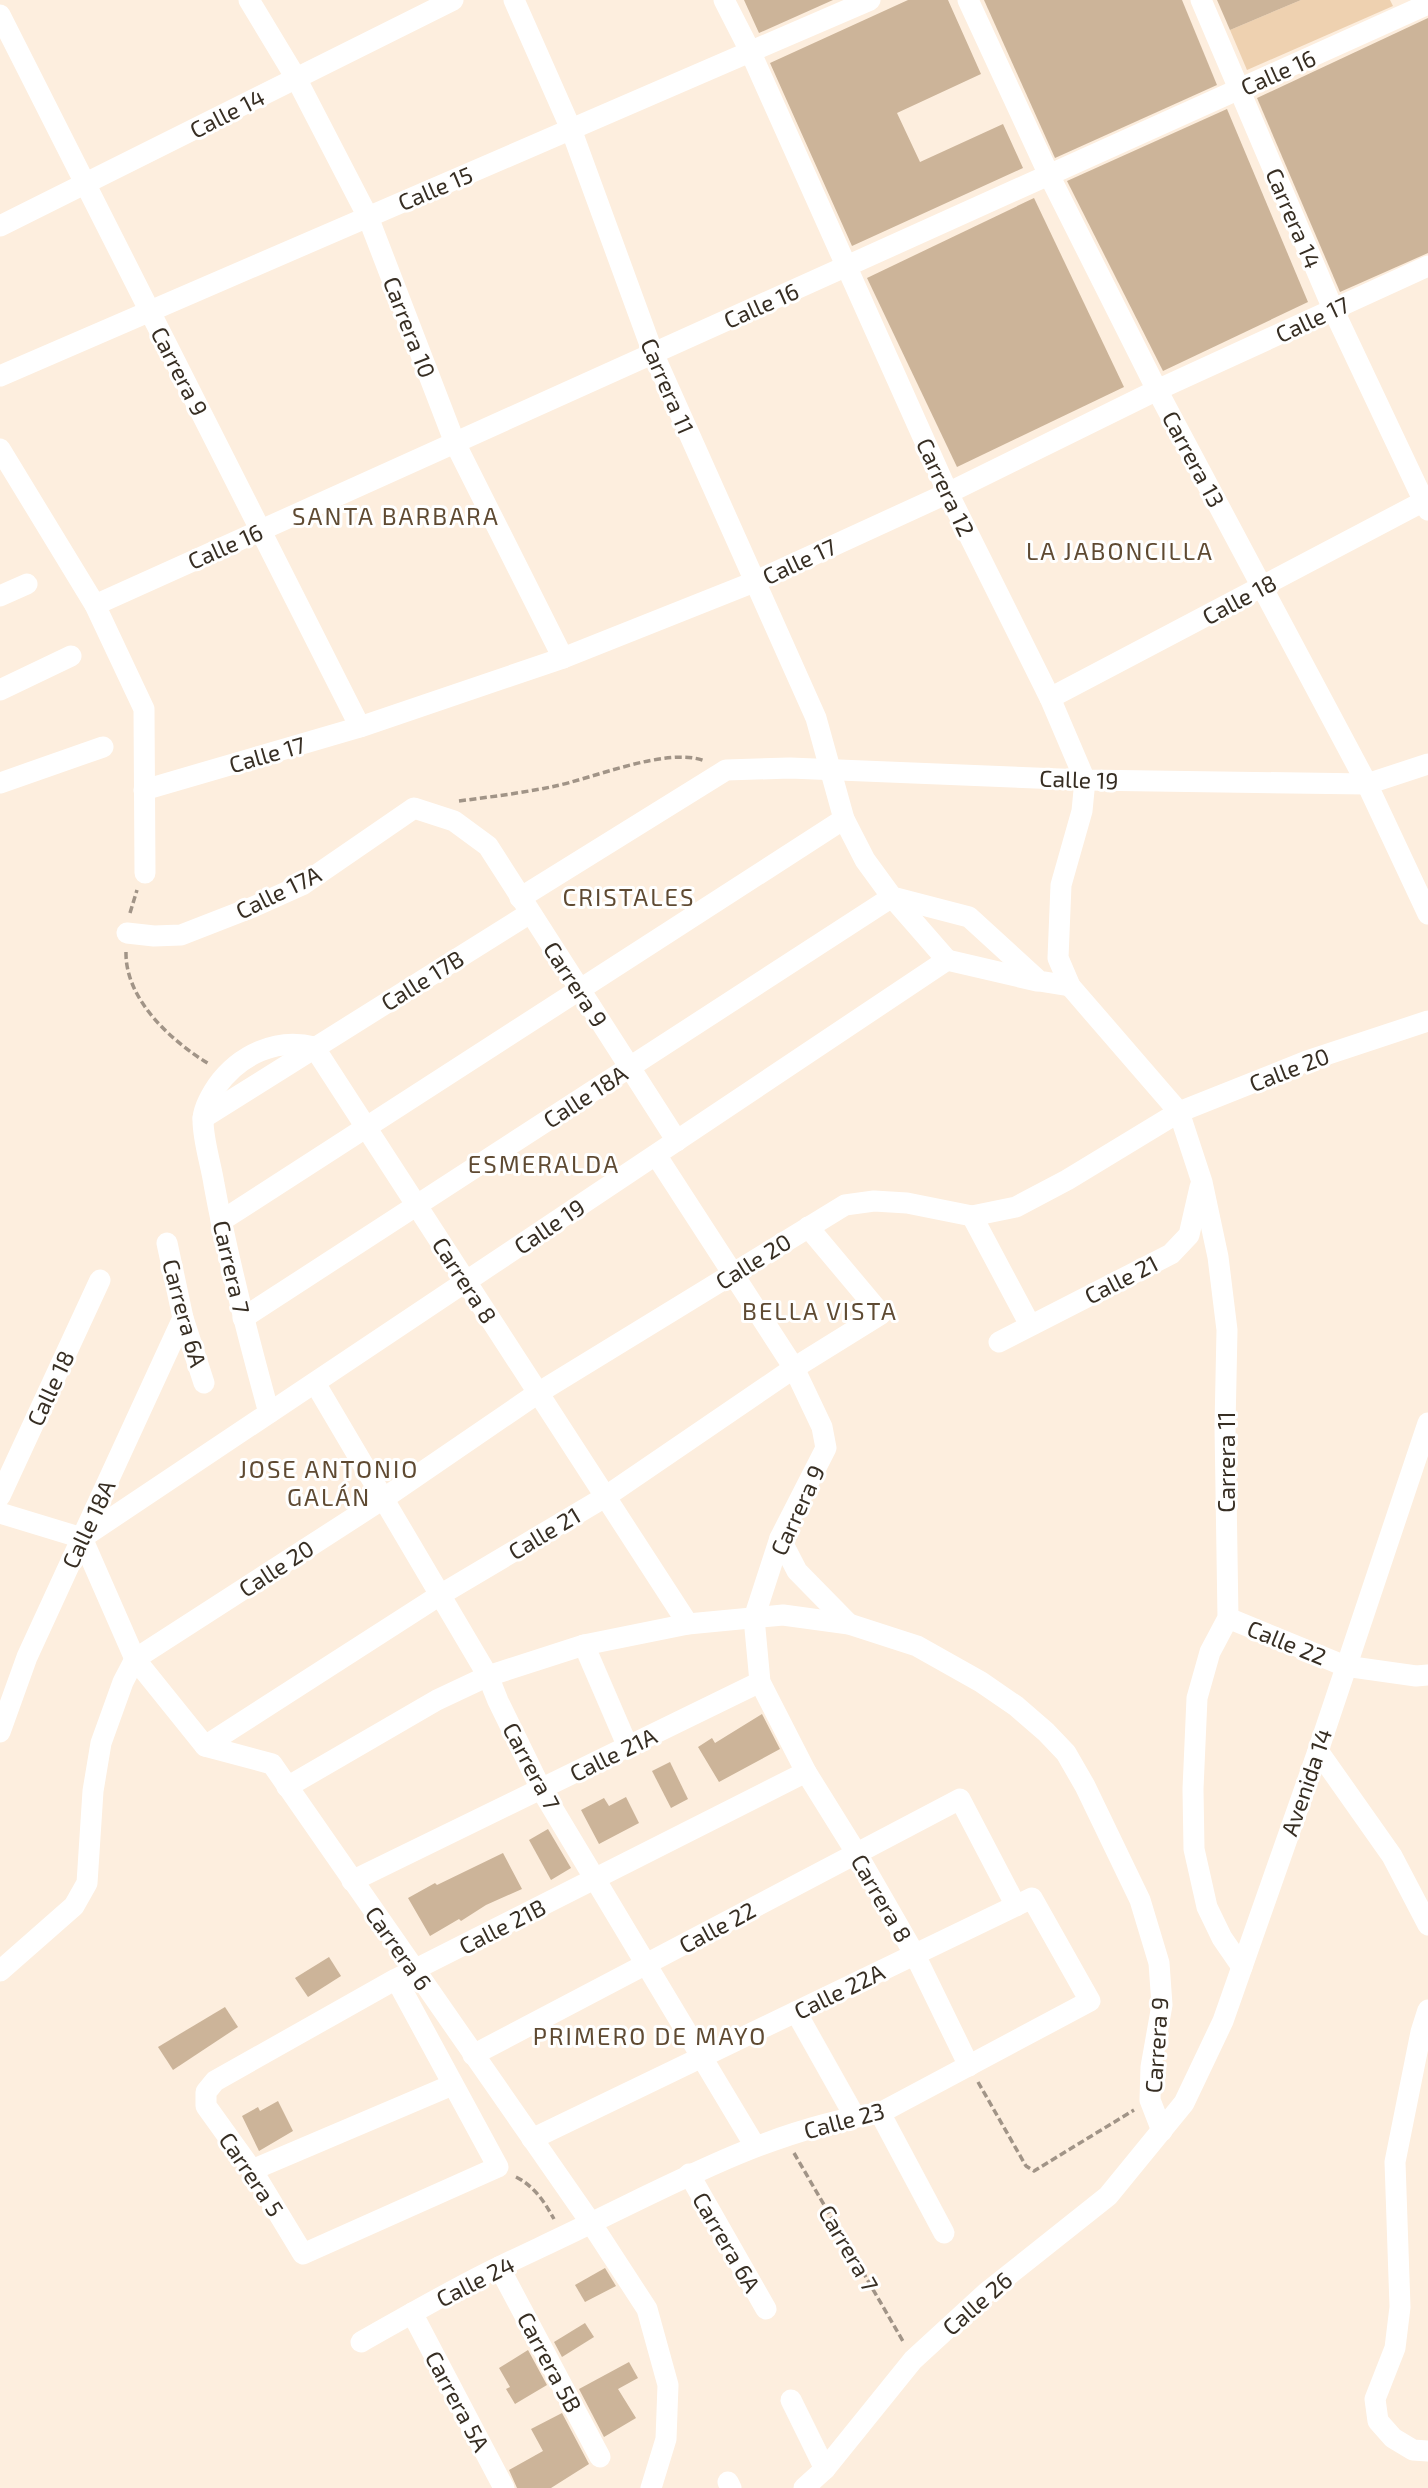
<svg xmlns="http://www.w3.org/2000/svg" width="1428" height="2488" font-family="'Exo 2',sans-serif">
<rect width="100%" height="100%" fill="#fdeede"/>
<polygon fill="#eed1b0" points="1301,0 1390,0 1393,6 1247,70 1230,30"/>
<g fill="#ccb499">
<polygon points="744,0 833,0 759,33"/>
<polygon points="908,0 948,0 981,74 897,113 920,162 1003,124 1023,168 852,246 770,63"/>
<polygon points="984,0 1182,0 1217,85 1055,158"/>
<polygon points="1217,0 1301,0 1230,30"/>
<polygon points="1428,18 1428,253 1340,292 1257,98"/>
<polygon points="1227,109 1308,302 1163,371 1067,181"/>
<polygon points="1034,198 1124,387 957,467 867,278"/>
<polygon points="762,1714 780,1749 719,1782 698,1747 712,1738 715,1743"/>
<polygon points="670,1762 688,1799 671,1808 652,1771"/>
<polygon points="626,1797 639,1823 599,1844 581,1810 604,1798 609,1806"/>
<polygon points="548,1829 571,1868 551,1880 529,1840"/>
<polygon points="503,1853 522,1889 486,1905 461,1921 459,1919 430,1936 408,1898 435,1883 437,1885"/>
<polygon points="329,1957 341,1976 308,1997 295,1978"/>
<polygon points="225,2007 238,2027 173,2070 158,2047"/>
<polygon points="278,2101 293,2131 259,2151 242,2116 258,2107 260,2111"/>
<polygon points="605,2268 616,2286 585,2302 575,2285"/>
<polygon points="585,2323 594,2337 562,2357 554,2342"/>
<polygon points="528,2350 547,2385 515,2404 506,2389 510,2387 499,2368"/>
<polygon points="629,2362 638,2378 618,2389 636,2418 604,2437 579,2389"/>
<polygon points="562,2413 589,2464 551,2488 517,2488 509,2470 543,2451 531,2429"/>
</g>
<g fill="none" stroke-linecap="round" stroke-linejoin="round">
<g stroke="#a19487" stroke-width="3.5" stroke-dasharray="7 3.5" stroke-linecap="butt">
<path d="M459,801C490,797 521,793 551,787C592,779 667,746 705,761"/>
<polyline points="130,913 137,890"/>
<path d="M126,952C125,999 171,1041 209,1064"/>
<polyline points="978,2082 1026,2166 1034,2171 1134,2110"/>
<polyline points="794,2153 904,2343"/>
<path d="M516,2177C534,2186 544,2201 554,2219"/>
</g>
<g stroke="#fff" stroke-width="21">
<polyline points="249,0 296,78 368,217 455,443 563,658"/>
<polyline points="514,0 571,129 653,353 816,718 844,819 865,860 892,897 969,917 1039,981 1070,986"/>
<polyline points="724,0 750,51 948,493 1050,698 1085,780 1082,811 1061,885 1058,958 1070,986 1179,1112 1202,1182 1218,1257 1227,1330 1225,1426 1228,1618 1210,1652 1197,1698 1193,1789 1194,1849 1207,1907 1222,1938 1242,1967"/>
<polyline points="968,0 1049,175 1157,390 1367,784 1428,914"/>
<polyline points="1201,0 1333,309 1428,510"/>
<polyline points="0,15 360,727"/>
<polyline points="0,226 453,0"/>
<polyline points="0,376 870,0"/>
<polyline points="0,449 95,605 144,709 145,873"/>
<polyline points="0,596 27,584"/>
<polyline points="95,605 1428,4"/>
<polyline points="0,690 71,656"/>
<polyline points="1050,698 1428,499"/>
<polyline points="0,783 103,747"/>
<polyline points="144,790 360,727 563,658 754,582 948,493 1157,390 1428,266"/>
<polyline points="520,898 726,770 790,768 1085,780 1367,784 1428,764"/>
<polyline points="127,933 154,936 181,935 253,907 302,885 414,808 454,821 488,846 677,1141"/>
<polyline points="947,960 1037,981"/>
<polyline points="314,1047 688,1624"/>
<polyline points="203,1118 530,913"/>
<polyline points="656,1155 794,1368 822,1427 826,1448 780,1538 754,1618 760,1682 806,1772 857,1854 915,1955 969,2066"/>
<polyline points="972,1216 1030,1325"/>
<polyline points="221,1221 844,819"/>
<polyline points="167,1243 183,1318 204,1383"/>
<polyline points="243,1318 892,897 947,960"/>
<polyline points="999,1342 1171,1254 1189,1235 1200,1187"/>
<polyline points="315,1383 488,1676 498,1701 541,1789 755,2146"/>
<path d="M269,1413C248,1337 228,1261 214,1184C211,1164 203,1141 203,1120C203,1109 211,1095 217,1086C239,1055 277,1037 314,1047"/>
<polyline points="0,1496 100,1280"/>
<polyline points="0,1513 82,1538 135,1659 205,1746 272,1764 591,2223 647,2309 668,2385 666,2439 651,2488"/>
<polyline points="82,1538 947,960"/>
<polyline points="780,1538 797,1571 849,1624"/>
<polyline points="1228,1618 1345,1666 1416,1676 1428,1675"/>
<polyline points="584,1645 628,1747"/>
<polyline points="135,1659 383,1499 538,1393 845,1205 874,1201 907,1203 972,1216 1016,1207 1067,1180 1179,1112 1307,1061 1428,1021"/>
<polyline points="0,1732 27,1657 183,1318"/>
<polyline points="205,1746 440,1595 605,1497 794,1368 881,1314 808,1227"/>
<polyline points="1318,1751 1392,1856 1428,1925"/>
<polyline points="287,1787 437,1700 488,1676 584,1645 688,1624 783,1615 849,1624 917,1646 981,1682 1016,1706 1046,1732 1066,1753 1085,1786 1140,1900 1159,1963 1162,2005 1151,2067 1150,2100 1162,2131"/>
<polyline points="352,1881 760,1682"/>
<polyline points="0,1971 74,1906 87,1883 93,1791 101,1743 123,1682 135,1659"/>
<polyline points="396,1979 498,2167 303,2254 252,2170 206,2106 206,2092 215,2081 396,1979 806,1772"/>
<polyline points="1428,2010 1421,2032 1395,2162 1400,2307 1395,2348 1375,2399 1378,2421 1393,2438 1413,2450 1428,2451"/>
<polyline points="796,2012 855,2117"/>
<polyline points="473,2055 960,1799 1016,1906"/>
<polyline points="880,2113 944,2233"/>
<polyline points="252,2170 452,2085"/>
<polyline points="689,2174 766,2309"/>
<polyline points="499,2267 600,2457"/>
<polyline points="412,2313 504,2488"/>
<path d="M361,2342C407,2316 453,2289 501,2266C532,2251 563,2237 593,2222C686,2177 777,2128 880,2113L1090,2001L1032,1898L532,2139"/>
<polyline points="791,2400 825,2469"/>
<polyline points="728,2482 731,2488"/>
<polyline points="804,2488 825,2469 913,2360 986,2293 1108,2196 1184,2103 1223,2021 1318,1751 1428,1423"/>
</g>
</g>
<g text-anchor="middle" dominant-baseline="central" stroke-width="6" stroke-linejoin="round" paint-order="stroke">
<g font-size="23" fill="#372e23" stroke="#fff">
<text transform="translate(1278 72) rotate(-24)">Calle 16</text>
<text transform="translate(227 113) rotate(-27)">Calle 14</text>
<text transform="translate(435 188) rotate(-23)">Calle 15</text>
<text transform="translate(1294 218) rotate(67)">Carrera 14</text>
<text transform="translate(761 305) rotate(-24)">Calle 16</text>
<text transform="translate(1312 319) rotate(-25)">Calle 17</text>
<text transform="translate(410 327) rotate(69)">Carrera 10</text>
<text transform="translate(180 371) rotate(63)">Carrera 9</text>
<text transform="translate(668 386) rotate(67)">Carrera 11</text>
<text transform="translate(1194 459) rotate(62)">Carrera 13</text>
<text transform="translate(946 487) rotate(65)">Carrera 12</text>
<text transform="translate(225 546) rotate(-24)">Calle 16</text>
<text transform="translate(799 561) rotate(-25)">Calle 17</text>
<text transform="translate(1239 599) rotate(-28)">Calle 18</text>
<text transform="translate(267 754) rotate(-16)">Calle 17</text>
<text transform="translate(1079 779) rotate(2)">Calle 19</text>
<text transform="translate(278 892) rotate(-26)">Calle 17A</text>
<text transform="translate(422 980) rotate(-32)">Calle 17B</text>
<text transform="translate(576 984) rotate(57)">Carrera 9</text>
<text transform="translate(1289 1069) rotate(-21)">Calle 20</text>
<text transform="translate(585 1096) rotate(-33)">Calle 18A</text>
<text transform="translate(549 1226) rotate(-34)">Calle 19</text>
<text transform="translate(753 1261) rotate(-32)">Calle 20</text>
<text transform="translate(232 1267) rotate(77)">Carrera 7</text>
<text transform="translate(1121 1279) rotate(-27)">Calle 21</text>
<text transform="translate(465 1280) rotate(57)">Carrera 8</text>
<text transform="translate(185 1313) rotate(75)">Carrera 6A</text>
<text transform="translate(50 1388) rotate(-65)">Calle 18</text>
<text transform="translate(1226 1462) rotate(-90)">Carrera 11</text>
<text transform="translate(797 1510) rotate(-65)">Carrera 9</text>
<text transform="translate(88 1524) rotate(-65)">Calle 18A</text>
<text transform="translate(544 1533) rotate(-31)">Calle 21</text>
<text transform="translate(276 1568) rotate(-33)">Calle 20</text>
<text transform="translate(1287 1642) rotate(22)">Calle 22</text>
<text transform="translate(613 1754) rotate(-26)">Calle 21A</text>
<text transform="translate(532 1766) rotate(62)">Carrera 7</text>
<text transform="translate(1306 1782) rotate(-71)">Avenida 14</text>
<text transform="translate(882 1898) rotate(60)">Carrera 8</text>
<text transform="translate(502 1926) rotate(-27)">Calle 21B</text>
<text transform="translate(717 1927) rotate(-28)">Calle 22</text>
<text transform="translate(399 1948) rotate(55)">Carrera 6</text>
<text transform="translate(839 1991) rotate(-26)">Calle 22A</text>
<text transform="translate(1156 2045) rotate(-86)">Carrera 9</text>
<text transform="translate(844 2120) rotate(-15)">Calle 23</text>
<text transform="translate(252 2174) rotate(56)">Carrera 5</text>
<text transform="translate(727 2242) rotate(60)">Carrera 6A</text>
<text transform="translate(849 2248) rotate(60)">Carrera 7</text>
<text transform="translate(475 2281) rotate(-27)">Calle 24</text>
<text transform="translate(977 2303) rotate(-41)">Calle 26</text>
<text transform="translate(550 2362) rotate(62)">Carrera 5B</text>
<text transform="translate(458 2401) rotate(62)">Carrera 5A</text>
</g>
<g font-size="24" letter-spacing="2" fill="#5f4a32" stroke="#fff">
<text x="396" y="515">SANTA BARBARA</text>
<text x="1120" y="550">LA JABONCILLA</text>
<text x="629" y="896">CRISTALES</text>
<text x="544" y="1163">ESMERALDA</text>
<text x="820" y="1310">BELLA VISTA</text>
<text x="329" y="1468">JOSE ANTONIO<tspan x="329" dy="28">GALÁN</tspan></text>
<text x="650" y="2035">PRIMERO DE MAYO</text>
</g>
</g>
</svg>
